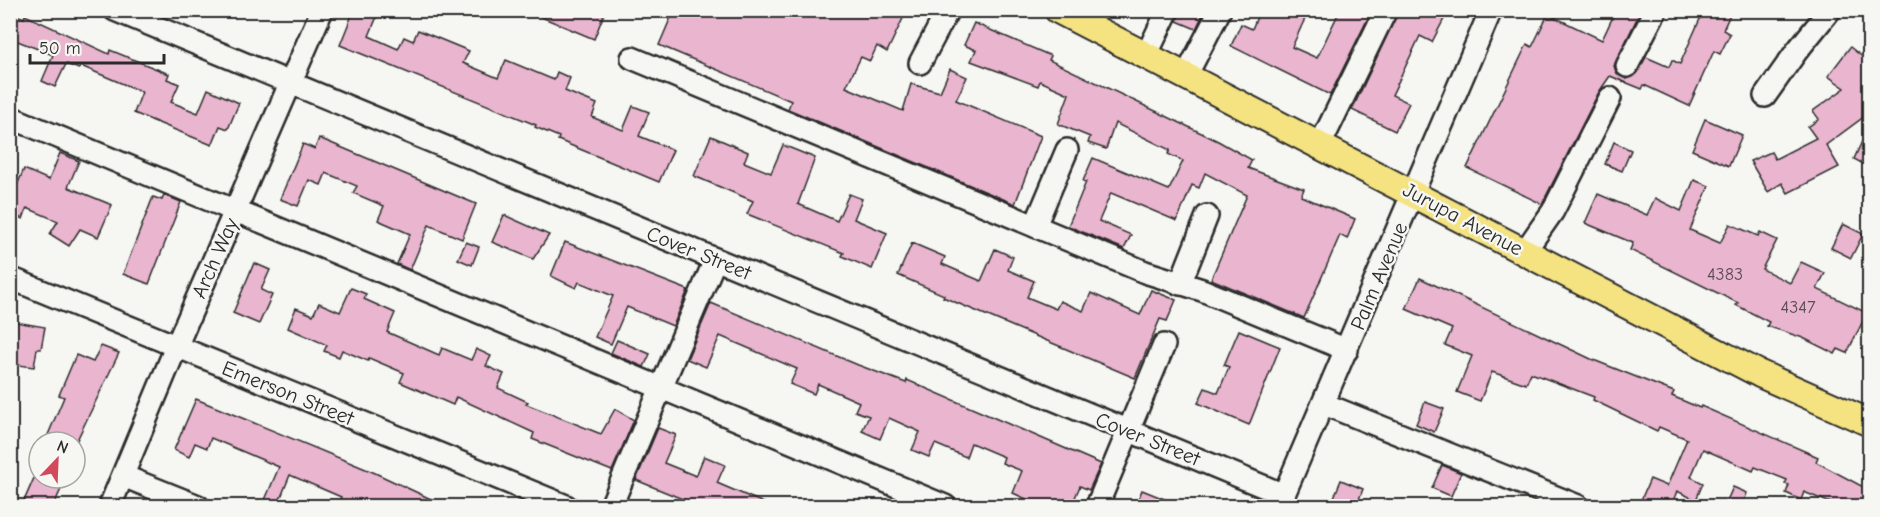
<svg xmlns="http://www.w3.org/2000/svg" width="1880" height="517" font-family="'Comic Neue',sans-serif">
<rect width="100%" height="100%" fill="#f6f6f2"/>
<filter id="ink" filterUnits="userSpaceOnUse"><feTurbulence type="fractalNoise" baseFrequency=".0167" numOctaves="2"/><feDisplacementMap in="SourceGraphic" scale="12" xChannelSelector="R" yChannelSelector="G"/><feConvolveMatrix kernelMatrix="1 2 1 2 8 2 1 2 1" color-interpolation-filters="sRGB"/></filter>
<g filter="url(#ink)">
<g fill="#e9b5cf" stroke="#2b2b2b" stroke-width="1.5">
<polygon points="354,10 371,10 378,14 369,36 398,49 404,37 413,41 418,30 469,51 463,63 498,78 506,60 554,80 557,72 570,78 565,91 597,104 592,117 623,130 633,106 649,112 639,136 673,150 659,182 558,140 559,137 535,127 536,125 340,45"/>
<polygon points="596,10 604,14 594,39 527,11"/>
<polygon points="674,10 907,10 887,52 877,46 870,61 861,57 846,87 903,111 911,84 940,92 950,69 967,77 956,100 1041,136 1015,204 788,109 791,101 659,45"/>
<polygon points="1181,10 1205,10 1196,29 1177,21"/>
<polygon points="1260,10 1309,10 1292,47 1317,58 1340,10 1372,10 1330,95 1231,46 1241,24 1252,29"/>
<polygon points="1399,10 1437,10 1446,15 1432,42 1420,36 1392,95 1409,103 1395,131 1352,110"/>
<polygon points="1616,10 1641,10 1614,66 1617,73 1627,79 1638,72 1646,57 1669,67 1672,60 1680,64 1704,10 1732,10 1723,30 1730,34 1720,54 1714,51 1689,106 1644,85 1642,89 1610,76 1599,92 1542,204 1467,168 1527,44 1532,47 1548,14 1602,40"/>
<polygon points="14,14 24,18 25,15 109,54 110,50 169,74 167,79 179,84 171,102 198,113 208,89 239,103 228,129 220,126 212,145 134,113 142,92 81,66 79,69 66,64 55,87 42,81 53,55 10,38 10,23"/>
<polygon points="974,23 1051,56 1049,60 1218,141 1252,160 1248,168 1304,189 1301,196 1355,219 1347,239 1340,235 1304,318 1211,279 1247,195 1205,173 1199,188 1192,185 1177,221 1111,193 1099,221 1131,235 1124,249 1068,226 1086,182 1083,181 1093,158 1169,190 1183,161 1168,154 1170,150 1115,123 1106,149 1088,143 1090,137 1058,124 1069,94 1040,81 1038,86 971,61 976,50 964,45"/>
<polygon points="1850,47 1869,62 1869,113 1826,145 1839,167 1788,193 1782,183 1768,192 1750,161 1771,152 1775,159 1816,138 1808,127 1819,119 1813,111 1845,88 1828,76"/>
<polygon points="1705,119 1742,135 1729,166 1692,150"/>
<polygon points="1869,126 1869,167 1854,159"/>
<polygon points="711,136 748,152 744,162 771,173 783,145 815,158 798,204 837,221 849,194 862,199 854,219 887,233 872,269 842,256 844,253 747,214 753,201 694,176"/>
<polygon points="319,138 476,204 462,239 429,225 410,270 397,264 410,234 378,220 384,206 353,193 357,186 326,173 321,185 309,180 298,206 280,199 303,144 315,149"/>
<polygon points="1614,142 1631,150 1622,171 1605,164"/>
<polygon points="60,153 79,161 68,187 112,205 98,237 80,229 69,246 50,234 58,221 27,208 23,219 10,214 10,202 24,169 49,180"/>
<polygon points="1694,180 1709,186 1690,230 1720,243 1730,224 1758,236 1760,232 1777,240 1762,269 1790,283 1801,262 1825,273 1817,289 1867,313 1847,353 1838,349 1835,354 1803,338 1767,326 1769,322 1736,305 1738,303 1630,250 1633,243 1585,223 1598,194 1647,215 1655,198 1681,211"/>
<polygon points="164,195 181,202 149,284 123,274 153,197 162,200"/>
<polygon points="504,215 549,235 533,259 492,242"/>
<polygon points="1843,224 1863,234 1851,258 1831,248"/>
<polygon points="466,242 479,247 472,265 458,259"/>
<polygon points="565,242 688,290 673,326 627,307 611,344 595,337 613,296 579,282 576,288 551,276"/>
<polygon points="912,243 945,257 942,264 981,281 995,249 1013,257 1008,270 1034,281 1027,297 1056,309 1060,301 1083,311 1091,293 1140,315 1151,290 1176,300 1167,321 1160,319 1135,378 943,297 944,295 898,275"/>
<polygon points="254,263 270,270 261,290 272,295 259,324 233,313"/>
<polygon points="1420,278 1591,359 1674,392 1672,396 1700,408 1701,406 1818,457 1816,462 1869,490 1869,507 1840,507 1804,492 1801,500 1786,493 1789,485 1785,484 1787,480 1755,467 1753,471 1703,449 1691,477 1703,483 1696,500 1677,491 1671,507 1638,507 1650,479 1667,486 1687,439 1659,427 1657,431 1593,400 1594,397 1531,373 1526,384 1492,372 1480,401 1457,392 1472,356 1445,345 1452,329 1406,309"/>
<polygon points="351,288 366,294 364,299 395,313 387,332 439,355 442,348 471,360 476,349 491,356 486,366 504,374 498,388 528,402 526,404 601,434 615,409 634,420 612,471 532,439 534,433 456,397 453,405 400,382 404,373 369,358 368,361 342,350 339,357 324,351 327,345 288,328 296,308 313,315 319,303 340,312"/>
<polygon points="711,303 858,365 906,383 907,380 1101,464 1089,490 1080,486 1071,507 1044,507 1013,493 1022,471 1002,463 1004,457 971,443 966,457 935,444 929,457 912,450 920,432 889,418 880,439 862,431 869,416 855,411 859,402 818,384 814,394 790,384 797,369 720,336 706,367 687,359"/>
<polygon points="10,321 45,327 41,349 37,349 34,367 10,364"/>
<polygon points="1239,330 1280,347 1249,425 1198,403 1205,388 1218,393 1229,367 1224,365"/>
<polygon points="617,340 650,354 644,367 611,353"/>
<polygon points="101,346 119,353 76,442 45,442 64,397 59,395 76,355 93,362"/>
<polygon points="196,399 373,472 448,507 337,507 341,497 290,475 277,507 262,507 279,467 211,438 207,448 195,443 189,457 174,450"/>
<polygon points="1425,402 1444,409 1434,432 1416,424"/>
<polygon points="658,428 676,435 664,463 696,476 704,456 725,465 717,483 773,507 702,507 636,480"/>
<polygon points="1442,465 1461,473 1451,496 1432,488"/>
<polygon points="34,478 66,478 53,507 37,507 24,501"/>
<polygon points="1341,480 1363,489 1356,507 1330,507"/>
<polygon points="1733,487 1747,493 1742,507 1726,503"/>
<polygon points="1142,490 1182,506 1182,507 1135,507"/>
</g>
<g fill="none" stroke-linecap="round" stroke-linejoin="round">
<g stroke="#2b2b2b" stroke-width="26">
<g id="minor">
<polyline points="115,10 1284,495"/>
<polyline points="1146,56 1168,10"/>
<polyline points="632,58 1145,272 1202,290 1347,350"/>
<polyline points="920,63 948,10"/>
<polyline points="1627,66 1656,10"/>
<polyline points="1186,76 1220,10"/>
<polyline points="1765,96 1796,52 1830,10"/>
<polyline points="10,117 945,506"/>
<polyline points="1320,145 1386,10"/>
<polyline points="1035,226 1067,150"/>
<polyline points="1525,251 1553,211 1610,98"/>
<polyline points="10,278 566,506"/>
<polyline points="1180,284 1207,216"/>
<polyline points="1324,404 1578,506"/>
<polyline points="123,476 198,506"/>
<polyline points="110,506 176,347 322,10"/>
<polyline points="611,506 715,260"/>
<polyline points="1097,506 1164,345"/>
<polyline points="1279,506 1491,10"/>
</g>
</g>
<g stroke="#2b2b2b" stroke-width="30">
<polyline id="major" points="1058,10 1760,374 1870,423"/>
</g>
<use href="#minor" stroke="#f6f6f2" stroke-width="21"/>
<use href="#major" stroke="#f5e382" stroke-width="26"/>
</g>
</g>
<g text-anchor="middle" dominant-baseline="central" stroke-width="5" stroke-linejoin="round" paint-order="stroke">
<g font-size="18" fill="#5a4e54">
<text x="1725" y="274">4383</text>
<text x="1798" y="307">4347</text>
</g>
<g font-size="21" fill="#2b2b2b" stroke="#f6f6f2">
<text transform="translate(1463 219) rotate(28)">Jurupa Avenue</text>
<text transform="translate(699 253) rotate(22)">Cover Street</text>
<text transform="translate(215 258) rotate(-66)">Arch Way</text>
<text transform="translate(1379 276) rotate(-67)">Palm Avenue</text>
<text transform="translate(288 393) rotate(22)">Emerson Street</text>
<text transform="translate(1148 439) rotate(22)">Cover Street</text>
</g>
</g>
<rect width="1880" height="517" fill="none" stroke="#f6f6f2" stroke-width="36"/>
<rect x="18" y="18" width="1844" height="481" fill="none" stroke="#2b2b2b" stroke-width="2" filter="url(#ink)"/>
<g transform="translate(57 460) rotate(23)"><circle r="28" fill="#f6f6f2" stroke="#a5a5a2" stroke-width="1.5"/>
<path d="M0-4.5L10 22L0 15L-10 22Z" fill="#d1495b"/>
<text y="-9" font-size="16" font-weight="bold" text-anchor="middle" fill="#2b2b2b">N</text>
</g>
<path d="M30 54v9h134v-9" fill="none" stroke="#2b2b2b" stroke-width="3"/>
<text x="39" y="54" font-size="18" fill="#2b2b2b" stroke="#f6f6f2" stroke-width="4.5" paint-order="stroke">50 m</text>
</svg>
